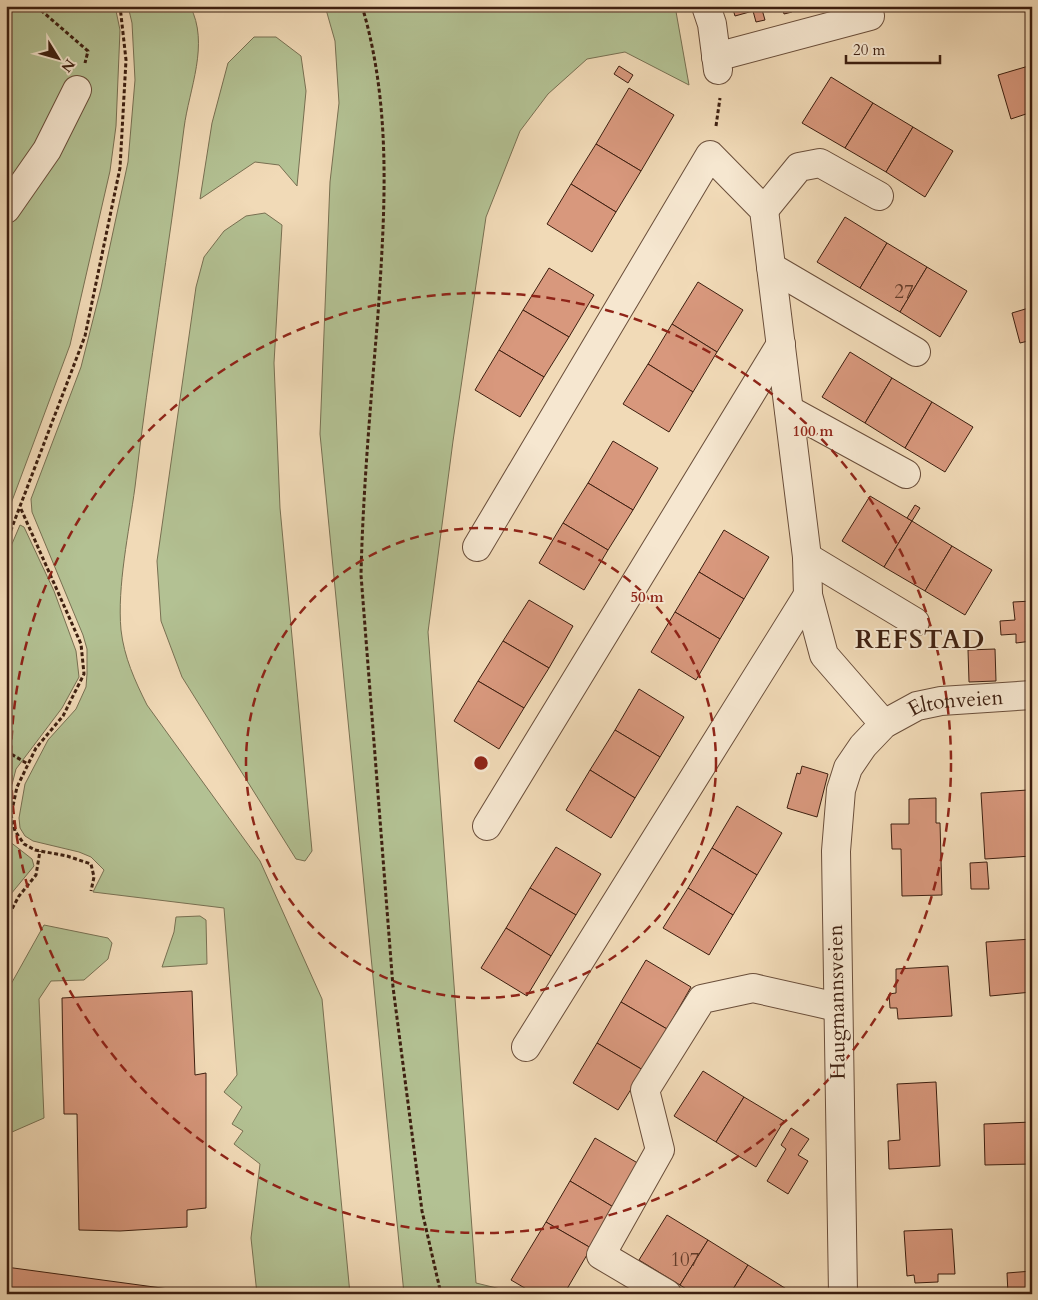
<svg xmlns="http://www.w3.org/2000/svg" width="1038" height="1300" font-family="Cardo,serif">
<rect width="100%" height="100%" fill="#f1dab7"/>
<filter id="stains"><feTurbulence type="fractalNoise" baseFrequency=".004" numOctaves="4"/><feColorMatrix values="0 0 0 0 .2 0 0 0 0 .09 0 0 0 0 .02 0 0 0 .5 -.17"/></filter>
<radialGradient id="worn" r=".72"><stop offset=".6" stop-color="#630" stop-opacity="0"/><stop offset="1" stop-color="#630" stop-opacity=".3"/></radialGradient>
<g fill="#b3c193" stroke="#787052">
<polygon points="6,6 115,6 120,30 116,126 110,171 70,345 6,517"/>
<path d="M128,6H190C210,44 189,89 184,128C169,248 149,367 135,487C129,532 117,586 121,630C124,657 135,681 147,705L260,861L322,999L350,1294H257L251,1238L260,1164L234,1144L243,1131L232,1124L242,1107L224,1092L237,1075L224,908L93,892L104,870L91,857L79,852L33,841L25,836L20,828L19,818L25,784L48,740L76,709L86,687L87,674V649L83,635L32,512L31,499L81,367L101,288L128,162L135,80L132,23Z"/>
<polygon points="325,6 675,6 689,85 625,52 587,59 548,94 520,131 486,217 453,441 428,632 476,1283 521,1294 404,1294 320,434 330,182 339,103 335,41"/>
<polygon points="254,37 276,37 301,56 306,91 297,186 279,165 255,162 200,199 212,123 228,63"/>
<polygon points="265,213 282,225 274,363 280,508 312,851 305,861 296,859 182,677 161,621 157,561 196,287 204,257 224,231 246,216"/>
<polygon points="20,525 24,527 54,591 76,651 79,677 62,708 16,769 6,808 6,558"/>
<polygon points="6,821 9,841 32,859 34,866 6,900"/>
<polygon points="200,916 206,920 207,964 162,967 174,932 176,917"/>
<polygon points="44,925 108,938 112,943 108,959 84,980 51,981 39,999 44,1118 12,1132 6,1126 6,993"/>
</g>
<g fill="#d8987d" stroke="#3d1f10">
<polygon points="732,6 761,6 765,20 756,22 753,11 735,16"/>
<polygon points="782,6 790,6 792,12 784,14"/>
<polygon points="1032,65 1032,112 1011,119 998,75"/>
<polygon points="619,66 633,75 628,83 614,74"/>
<polygon points="831,77 873,103 845,148 802,123"/>
<polygon points="629,88 674,115 641,171 596,144"/>
<polygon points="873,103 913,127 886,172 845,148"/>
<polygon points="913,127 953,151 925,197 886,172"/>
<polygon points="596,144 641,171 616,212 571,184"/>
<polygon points="571,184 616,212 592,252 547,224"/>
<polygon points="845,217 887,243 860,288 817,262"/>
<polygon points="887,243 927,267 900,312 860,288"/>
<polygon points="927,267 967,291 940,337 900,312"/>
<polygon points="549,268 594,295 569,337 523,310"/>
<polygon points="698,282 743,310 717,352 672,324"/>
<polygon points="1032,307 1032,340 1020,343 1012,313"/>
<polygon points="523,310 569,337 544,377 499,350"/>
<polygon points="672,324 717,352 693,392 648,364"/>
<polygon points="499,350 544,377 520,417 475,390"/>
<polygon points="850,352 892,378 865,423 822,397"/>
<polygon points="648,364 693,392 669,432 623,404"/>
<polygon points="892,378 932,402 905,448 865,423"/>
<polygon points="932,402 973,427 945,472 905,448"/>
<polygon points="613,441 658,468 633,510 588,483"/>
<polygon points="588,483 633,510 608,550 563,523"/>
<polygon points="870,496 912,521 884,567 842,541"/>
<polygon points="915,505 920,508 912,521 907,518"/>
<polygon points="912,521 952,546 925,591 884,567"/>
<polygon points="563,523 608,550 584,590 539,563"/>
<polygon points="724,530 769,557 744,599 699,572"/>
<polygon points="952,546 992,570 965,615 925,591"/>
<polygon points="699,572 744,599 720,639 675,612"/>
<polygon points="529,600 573,626 549,668 503,641"/>
<polygon points="1032,601 1032,641 1016,643 1016,634 1001,635 1000,621 1015,620 1013,602"/>
<polygon points="675,612 720,639 696,680 651,652"/>
<polygon points="503,641 549,668 524,708 478,681"/>
<polygon points="995,649 996,681 969,682 968,650"/>
<polygon points="478,681 524,708 499,749 454,721"/>
<polygon points="639,689 684,717 660,757 615,730"/>
<polygon points="615,730 660,757 635,798 590,770"/>
<polygon points="802,766 828,774 817,817 787,808 797,773 800,774"/>
<polygon points="590,770 635,798 611,838 566,810"/>
<polygon points="1028,790 1032,856 985,859 981,793"/>
<polygon points="936,798 936,823 940,823 942,895 902,896 901,849 892,849 891,824 909,824 909,799"/>
<polygon points="737,806 782,833 757,875 712,848"/>
<polygon points="556,847 601,874 576,915 530,888"/>
<polygon points="712,848 757,875 733,915 688,888"/>
<polygon points="987,862 989,889 971,889 970,863"/>
<polygon points="530,888 576,915 551,956 506,928"/>
<polygon points="688,888 733,915 709,955 663,928"/>
<polygon points="506,928 551,956 527,996 481,968"/>
<polygon points="1032,939 1032,992 990,996 986,942"/>
<polygon points="646,960 691,987 667,1029 621,1002"/>
<polygon points="948,966 952,1016 898,1019 897,1008 890,1008 889,994 896,993 896,969"/>
<polygon points="192,991 195,1075 206,1073 206,1208 187,1210 187,1227 120,1231 79,1230 77,1114 64,1114 62,998"/>
<polygon points="621,1002 667,1029 643,1070 597,1043"/>
<polygon points="597,1043 643,1070 618,1110 573,1083"/>
<polygon points="703,1071 744,1097 716,1142 674,1116"/>
<polygon points="936,1082 940,1166 889,1169 888,1141 900,1140 897,1084"/>
<polygon points="744,1097 784,1121 756,1167 716,1142"/>
<polygon points="1032,1122 1032,1164 985,1165 984,1124"/>
<polygon points="791,1128 809,1139 798,1155 808,1161 788,1194 767,1181 786,1149 781,1145"/>
<polygon points="595,1138 641,1165 615,1208 570,1181"/>
<polygon points="570,1181 615,1208 591,1248 546,1222"/>
<polygon points="667,1215 708,1240 680,1285 639,1260"/>
<polygon points="546,1222 591,1248 564,1294 535,1294 511,1280"/>
<polygon points="952,1229 955,1274 938,1274 938,1282 915,1283 914,1275 907,1276 904,1231"/>
<polygon points="708,1240 748,1265 730,1294 694,1294 680,1285"/>
<polygon points="748,1265 788,1290 785,1294 730,1294"/>
<polygon points="6,1267 206,1294 6,1294"/>
<polygon points="1032,1271 1032,1294 1008,1294 1007,1273"/>
</g>
<g fill="none" stroke-linecap="round" stroke-linejoin="round">
<g stroke="#6a4e3a" stroke-width="30">
<g id="minor">
<polyline points="706,6 712,24 718,70"/>
<polyline points="716,57 870,16"/>
<polyline points="6,209 47,150 77,90"/>
<polyline points="764,210 799,167 820,163 879,196"/>
<polyline points="771,267 916,352"/>
<polyline points="789,410 906,474"/>
<polyline points="477,547 710,155 764,210 807,557 808,595 824,655 884,724"/>
<polyline points="807,557 915,622"/>
<polyline points="487,826 781,344"/>
<polyline points="526,1047 808,595"/>
<polyline points="667,1294 601,1255 660,1150 645,1090 702,999 753,988 837,1007"/>
<path id="s1" d="M843,1294L836,851L841,790L848,768L863,746L884,724L917,706L941,701L1032,695"/>
</g>
</g>
<g stroke="#3d1f10" stroke-width="3" stroke-dasharray="4 2.5" stroke-linecap="butt">
<polyline points="36,6 88,51 85,63"/>
<path d="M362,6C392,107 385,210 378,314C371,401 363,488 361,575L393,987L422,1211L441,1294"/>
<polyline points="716,126 720,98"/>
<polyline points="21,509 81,644 84,674 63,716 36,748 17,787 11,815 15,831 24,844 35,850 67,856 91,864 94,877 91,891"/>
<polyline points="6,543 85,336 120,168 126,60 120,6"/>
<polyline points="6,751 28,764"/>
<polyline points="6,920 19,896 36,875 40,851"/>
</g>
<use href="#minor" stroke="#f6e7d0" stroke-width="28"/>
</g>
<g fill="none" stroke="#8f2418" stroke-width="2.5" stroke-dasharray="9 6">
<circle cx="481" cy="763" r="235"/>
<circle cx="481" cy="763" r="470"/>
</g>
<g text-anchor="middle" dominant-baseline="central" stroke-width="4" stroke-linejoin="round" paint-order="stroke">
<g font-size="19" fill="#643d2b">
<text x="904" y="292">27</text>
<text x="685" y="1260">107</text>
</g>
<g font-size="21" fill="#3d1f10" stroke="#f6e7d0">
<text stroke="none"><textPath href="#s1" startOffset="661">Eltonveien</textPath></text>
<text transform="translate(837 1002) rotate(-91)">Haugmannsveien</text>
</g>
<g font-size="26" font-weight="bold" letter-spacing="1" fill="#3d1f10" stroke="#f6e7d0">
<text x="920" y="639">REFSTAD</text>
</g>
</g>
<circle cx="481" cy="763" r="8" fill="#8f2418" stroke="#f6e7d0" stroke-width="2.5"/>
<g font-size="15" text-anchor="middle" font-weight="bold" fill="#8f2418" stroke="#f6e7d0" stroke-width="4" stroke-linejoin="round" paint-order="stroke">
<text x="813" y="436">100 m</text>
<text x="647" y="602">50 m</text>
</g>
<rect width="1038" height="1300" fill="none" stroke="#f1dab7" stroke-width="25"/>
<rect x="8" y="8" width="1023" height="1285" fill="none" stroke="#3d1f10" stroke-width="2.5"/>
<rect x="12" y="12" width="1013" height="1275" fill="none" stroke="#3d1f10"/>
<g transform="translate(58 58) rotate(127)" stroke="#f6e7d0" stroke-width="4" paint-order="stroke">
<path d="M0-4L9 19L0 12L-9 19Z" fill="#3d1f10"/>
<text y="-8" font-size="14" font-weight="bold" text-anchor="middle" fill="#3d1f10">N</text>
</g>
<path d="M846 55v8h94v-8" fill="none" stroke="#3d1f10" stroke-width="2.5"/>
<text x="853" y="55" font-size="15" fill="#3d1f10" stroke="#f6e7d0" stroke-width="4" paint-order="stroke">20 m</text>
<rect width="100%" height="100%" filter="url(#stains)"/>
<rect width="100%" height="100%" fill="url(#worn)"/>
</svg>
